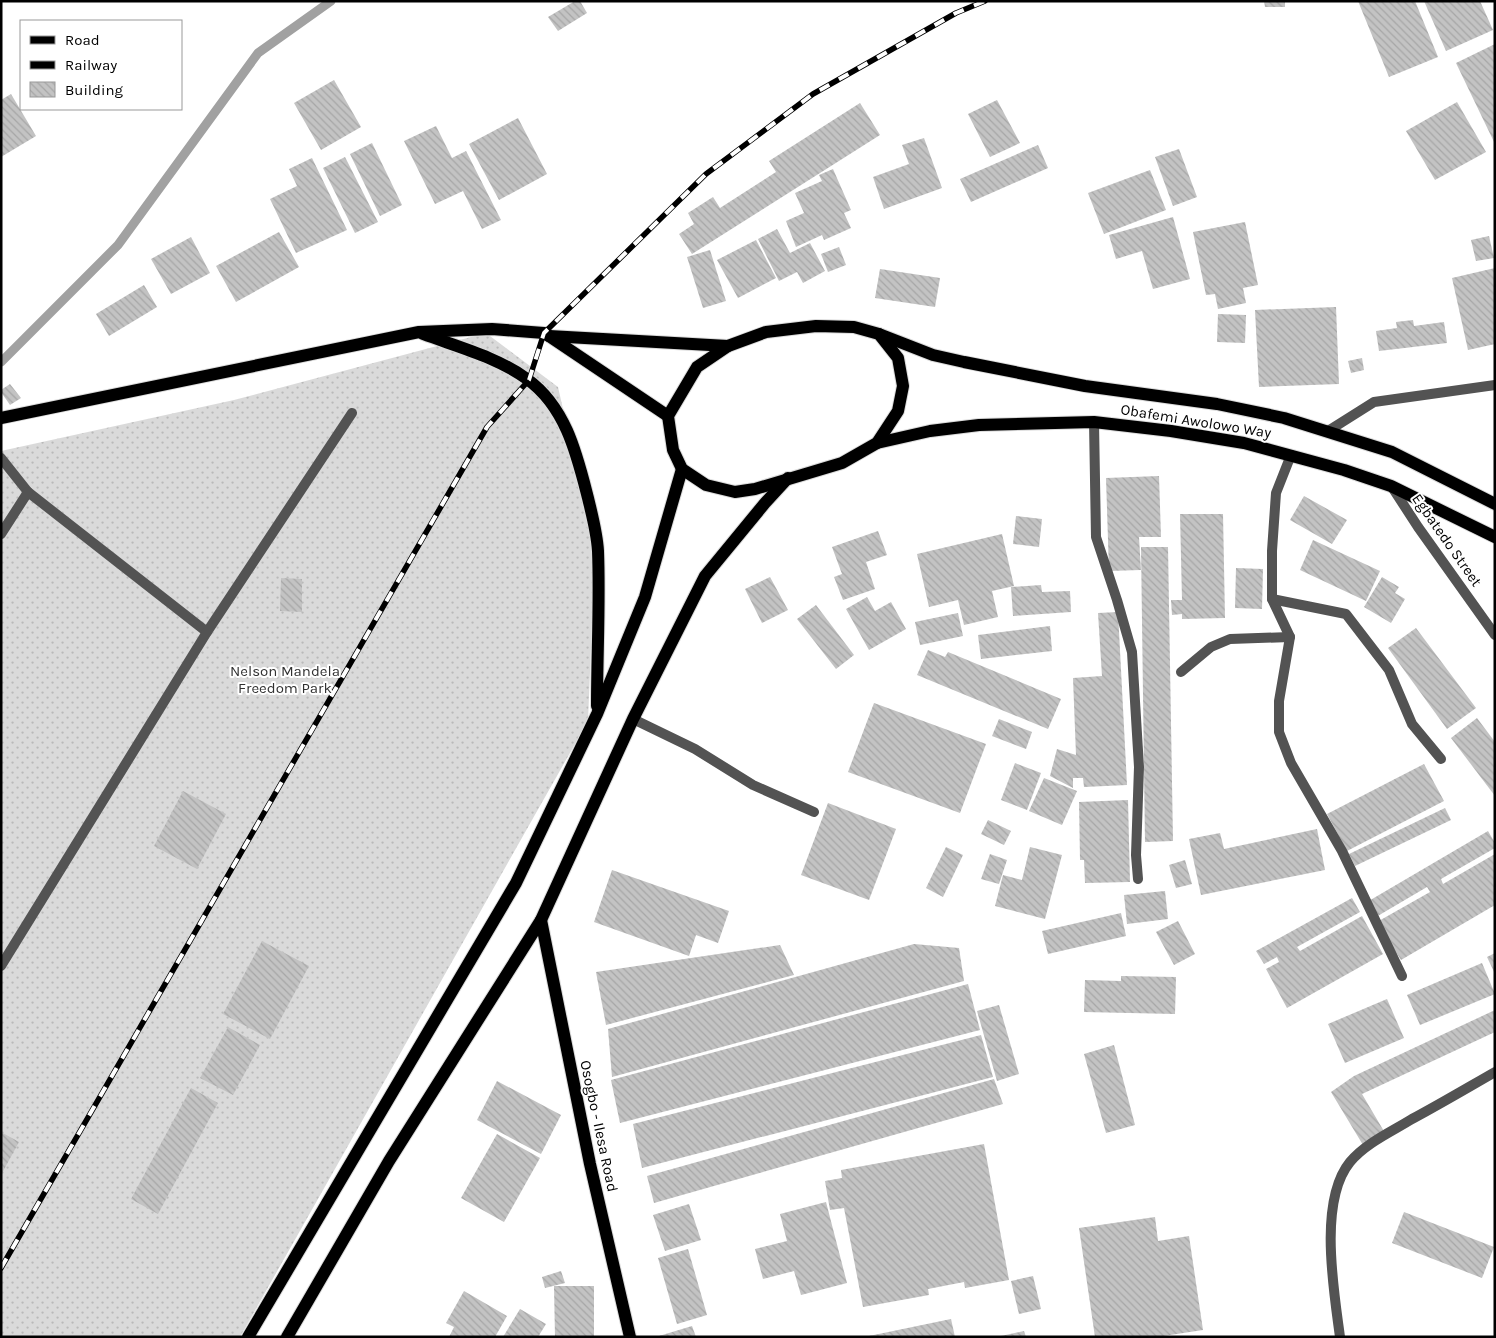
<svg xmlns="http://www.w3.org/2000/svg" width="1496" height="1338" font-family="Karla,sans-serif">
<defs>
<pattern id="grass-dots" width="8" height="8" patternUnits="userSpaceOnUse" patternTransform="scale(1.25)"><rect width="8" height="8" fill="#dadada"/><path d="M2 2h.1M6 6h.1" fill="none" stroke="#b9b9b9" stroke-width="1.8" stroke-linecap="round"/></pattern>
<pattern id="building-back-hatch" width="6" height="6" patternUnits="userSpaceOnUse" patternTransform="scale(1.25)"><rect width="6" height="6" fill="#c3c3c3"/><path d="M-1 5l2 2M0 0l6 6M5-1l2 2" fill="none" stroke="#a6a6a6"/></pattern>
</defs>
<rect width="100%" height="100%" fill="#fff"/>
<polygon fill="url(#grass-dots)" points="486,333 558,387 595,549 588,721 240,1337 1,1337 1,451 234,400"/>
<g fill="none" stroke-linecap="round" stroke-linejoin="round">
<polyline stroke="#a1a1a1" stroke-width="9" points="1,362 118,245 258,53 331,1"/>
</g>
<g fill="url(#building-back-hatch)">
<polygon points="575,1 580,1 587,13 558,31 548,17"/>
<polygon points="1264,1 1285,1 1285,7 1265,7"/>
<polygon points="1358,1 1415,1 1438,57 1389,77"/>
<polygon points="1424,1 1480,1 1493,30 1446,51"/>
<polygon points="1495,44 1495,144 1456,63"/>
<polygon points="334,80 361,127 321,150 294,103"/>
<polygon points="11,94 36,136 1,157 1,100"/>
<polygon points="997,100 1020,143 990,157 968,114"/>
<polygon points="1457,102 1486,152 1435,180 1406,131"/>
<polygon points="860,103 880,135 692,254 679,234 694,224 688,213 713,197 720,208 776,172 769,161"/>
<polygon points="518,118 547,174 499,200 469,144"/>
<polygon points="436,126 452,158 466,151 501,220 482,229 463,191 435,204 404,141"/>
<polygon points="924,138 942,188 884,209 873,177 909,164 902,145"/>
<polygon points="372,143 402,205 380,216 350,154"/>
<polygon points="1038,145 1048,168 971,202 960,179"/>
<polygon points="1179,149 1197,197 1173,206 1155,157"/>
<polygon points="345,157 378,222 355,233 323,168"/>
<polygon points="312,158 347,230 296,253 270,199 297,186 289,169"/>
<polygon points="833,169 851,210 844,213 851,228 824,240 822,235 796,247 786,221 804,213 795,193 822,181 819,175"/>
<polygon points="1150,170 1166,210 1104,234 1088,193"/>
<polygon points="1173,217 1190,279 1153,289 1142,251 1116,259 1109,235"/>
<polygon points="1245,222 1258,285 1243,288 1246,303 1218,309 1215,294 1206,295 1193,232"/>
<polygon points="777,229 790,253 810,243 825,271 803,283 797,272 779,281 758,239"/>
<polygon points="279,232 299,267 236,302 216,266"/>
<polygon points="1489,236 1494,258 1476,261 1471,240"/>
<polygon points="191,237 210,273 171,294 151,259"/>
<polygon points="756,240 776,278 738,298 717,260"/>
<polygon points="839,247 846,265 828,272 821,254"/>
<polygon points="710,250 726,301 703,308 687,257"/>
<polygon points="1495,268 1495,344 1468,350 1452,278"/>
<polygon points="880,269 940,278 935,307 875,298"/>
<polygon points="144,285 157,307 109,336 96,314"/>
<polygon points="1336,307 1339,384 1259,387 1255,310"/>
<polygon points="1218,314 1246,315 1245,343 1217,342"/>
<polygon points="1413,320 1414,326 1444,322 1447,343 1379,351 1376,331 1397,328 1396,322"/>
<polygon points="1362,358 1364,370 1351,373 1348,361"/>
<polygon points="10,384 21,398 10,405 1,392 1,390"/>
<polygon points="1159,476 1161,537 1139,537 1141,570 1109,571 1106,478"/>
<polygon points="1304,496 1347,520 1332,544 1290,520"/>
<polygon points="1180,514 1223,514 1225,618 1182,619 1182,614 1172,615 1171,600 1182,600"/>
<polygon points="1016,516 1042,519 1039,547 1013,544"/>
<polygon points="878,531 887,555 866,562 875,589 843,600 834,577 842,574 832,547"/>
<polygon points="1002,534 1014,586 992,591 998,617 964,625 958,600 929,607 917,554"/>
<polygon points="1313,540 1380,571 1366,601 1300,570"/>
<polygon points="1141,547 1168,547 1173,841 1145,842"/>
<polygon points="1236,568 1263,569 1262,609 1235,608"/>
<polygon points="770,577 788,610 762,623 745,589"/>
<polygon points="1382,577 1399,587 1395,593 1405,599 1391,623 1364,607"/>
<polygon points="281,578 302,579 302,612 280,611"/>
<polygon points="1041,585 1042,592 1070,591 1071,612 1013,616 1011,587"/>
<polygon points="867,597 875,611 891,602 906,629 869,650 846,609"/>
<polygon points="816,605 854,655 836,669 797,619"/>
<polygon points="1118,612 1127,785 1084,787 1083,778 1073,778 1073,788 1050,776 1057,749 1076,755 1073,678 1102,676 1098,613"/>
<polygon points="958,613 963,636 920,645 915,622"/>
<polygon points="1050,626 1052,651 981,659 978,635"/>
<polygon points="1416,628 1476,708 1447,729 1388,648"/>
<polygon points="928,650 945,657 948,652 1061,699 1048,729 917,675"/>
<polygon points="874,703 986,744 960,813 848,772"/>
<polygon points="1477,718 1495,742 1495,796 1451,738"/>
<polygon points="999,719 1032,732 1026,749 992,736"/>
<polygon points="1015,763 1041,773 1027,810 1001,800"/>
<polygon points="1424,764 1444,801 1347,851 1327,814"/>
<polygon points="1044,778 1077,791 1062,825 1029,811"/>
<polygon points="183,791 226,814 197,869 154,846"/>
<polygon points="1128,800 1130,882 1085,883 1084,860 1080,860 1079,802"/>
<polygon points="828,803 896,829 869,900 801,875"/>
<polygon points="1445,808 1451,820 1355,866 1349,854"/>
<polygon points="988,820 1011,831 1004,845 981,834"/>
<polygon points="1317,829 1325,870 1201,895 1189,839 1220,833 1224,849"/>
<polygon points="1488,831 1495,843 1495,848 1441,879 1443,884 1495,854 1495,905 1401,960 1377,922 1430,892 1427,887 1376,917 1367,902"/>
<polygon points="946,847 963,855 943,897 926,888"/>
<polygon points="1030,847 1062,855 1045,919 995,906 1003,875 1022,880"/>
<polygon points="990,854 1007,860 999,884 981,879"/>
<polygon points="1185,860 1192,884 1176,888 1169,865"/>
<polygon points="612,870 729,911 718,943 696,935 689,956 594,922"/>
<polygon points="1165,891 1168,919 1127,924 1124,895"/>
<polygon points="1352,898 1360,912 1297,947 1300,951 1362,916 1383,954 1287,1008 1266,969 1279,962 1277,957 1264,964 1256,951"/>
<polygon points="1121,913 1126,936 1048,954 1042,931"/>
<polygon points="1178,921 1195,954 1174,965 1156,932"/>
<polygon points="262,941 309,966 270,1039 223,1014"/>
<polygon points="914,944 959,948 964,981 612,1077 608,1029"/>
<polygon points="780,945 794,975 606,1025 596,972"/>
<polygon points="1495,953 1495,974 1487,957"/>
<polygon points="1482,963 1495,994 1420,1025 1407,995"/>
<polygon points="1121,976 1176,977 1175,1014 1084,1012 1085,980 1121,981"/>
<polygon points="968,984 980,1030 620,1123 611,1080"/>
<polygon points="1387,999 1404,1038 1345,1063 1328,1024"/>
<polygon points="999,1005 1019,1074 997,1081 977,1011"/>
<polygon points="1495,1010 1495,1032 1362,1094 1385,1133 1363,1145 1331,1092 1354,1076"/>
<polygon points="228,1027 260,1045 233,1095 200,1078"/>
<polygon points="981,1035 993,1077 642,1168 633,1124"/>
<polygon points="1114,1045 1135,1125 1106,1133 1084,1054"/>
<polygon points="994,1079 1003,1104 654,1203 647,1176"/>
<polygon points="497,1081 561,1115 541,1154 477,1120"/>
<polygon points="191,1088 218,1103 158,1214 131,1199"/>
<polygon points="1,1132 19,1142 1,1175"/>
<polygon points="497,1134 540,1158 504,1222 461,1198"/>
<polygon points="984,1144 1009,1280 965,1288 964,1282 928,1289 929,1295 863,1307 844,1208 830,1210 825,1181 842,1178 841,1170"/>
<polygon points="826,1202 847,1283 801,1295 794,1271 763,1279 755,1249 787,1241 780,1214"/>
<polygon points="689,1204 701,1240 665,1251 653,1215"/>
<polygon points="1404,1212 1494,1247 1482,1278 1392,1243"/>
<polygon points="1155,1217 1158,1241 1189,1236 1203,1330 1157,1337 1095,1337 1079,1228"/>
<polygon points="688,1249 707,1315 677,1324 658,1258"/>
<polygon points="561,1271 565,1283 545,1288 542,1277"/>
<polygon points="1033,1276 1041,1309 1019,1314 1011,1281"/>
<polygon points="554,1286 594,1286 594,1337 555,1337"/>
<polygon points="464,1291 507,1316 495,1337 449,1337 454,1327 446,1323"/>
<polygon points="520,1309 546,1324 538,1337 503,1337"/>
<polygon points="951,1319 955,1337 869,1337 869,1336"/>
<polygon points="692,1326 696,1337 659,1337 659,1336"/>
<polygon points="1024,1331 1026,1337 1002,1337 1001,1336"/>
</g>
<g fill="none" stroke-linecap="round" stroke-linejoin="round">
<g stroke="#dbdbdb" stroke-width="14">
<g id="primary">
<polygon points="816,326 854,327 879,334 898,358 903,386 898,411 877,443 842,463 755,489 735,492 706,485 682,469 673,450 668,416 697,367 728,346 766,332"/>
<path d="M423,334C458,347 497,357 527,379C566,407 577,455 588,498C592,515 597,533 598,551C600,602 597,655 597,706"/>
<polyline points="879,334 933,355 964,362 1085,386 1217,404 1284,418 1392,452 1495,504"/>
<polyline points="549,336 728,346"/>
<polyline points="1,418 419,332 492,329 544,333 549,336 668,416"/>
<polyline points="877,443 930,431 979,425 1094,422 1171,431 1244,443 1344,470 1391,486 1495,537"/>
<polyline points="541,920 590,1164 630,1337"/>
<polyline points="248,1337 516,883 597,714 645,597 682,469"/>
<polyline points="287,1337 389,1161 541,920 633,719 705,576 765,503 788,478"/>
</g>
</g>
<g stroke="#535353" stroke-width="10">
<polyline points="1094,422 1096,537 1117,600 1132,652 1139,767 1136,855 1138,879"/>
<polyline points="1,458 28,492 207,632"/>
<polyline points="1,534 28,492"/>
<polyline points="1,966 207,632 352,413"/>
</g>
<g stroke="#535353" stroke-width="10">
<polyline points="1328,431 1374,402 1495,385"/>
<polyline points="1291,455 1276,493 1272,551 1272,599 1290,637 1279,701 1279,732 1291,763 1342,851 1402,976"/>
<polyline points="1392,487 1418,527 1495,635"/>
<polyline points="1272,599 1346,614 1389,670 1412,724 1441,759"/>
<polyline points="1181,672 1211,647 1230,639 1290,637"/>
<polyline points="633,719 695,749 753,785 814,812"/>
<path d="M1340,1337C1334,1291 1318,1201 1350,1162C1366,1143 1391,1132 1412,1119C1440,1104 1467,1088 1495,1072"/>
</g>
<use href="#primary" stroke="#000" stroke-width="12"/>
<g stroke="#000" stroke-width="5.5">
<polyline id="rail" points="1,1268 487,427 529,380 544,333 706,174 813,94 956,13 985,1"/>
</g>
<use href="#rail" stroke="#fff" stroke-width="4" stroke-dasharray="11" stroke-linecap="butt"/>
</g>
<g text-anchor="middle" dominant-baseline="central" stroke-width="4" stroke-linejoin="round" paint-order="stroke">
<g font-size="15" fill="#000" stroke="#fff">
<text transform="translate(1196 421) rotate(9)">Obafemi Awolowo Way</text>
<text transform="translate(1447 540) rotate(55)">Egbatedo Street</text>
<text transform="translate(599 1126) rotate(78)">Osogbo - Ilesa Road</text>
</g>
<g font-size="15" fill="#313131" stroke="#fff">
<text x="285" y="671">Nelson Mandela<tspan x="285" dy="17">Freedom Park</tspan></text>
</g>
</g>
<rect width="1496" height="1338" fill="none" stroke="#000000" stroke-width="5"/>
<rect x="20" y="20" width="162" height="90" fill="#ffffff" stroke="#999999"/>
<rect x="30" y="36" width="25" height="8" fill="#000000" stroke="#999999"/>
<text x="65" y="45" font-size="15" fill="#000000">Road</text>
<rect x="30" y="61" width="25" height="8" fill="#000000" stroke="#999999"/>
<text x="65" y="70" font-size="15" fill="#000000">Railway</text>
<rect x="30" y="82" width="25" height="15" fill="url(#building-back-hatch)" stroke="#999999"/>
<text x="65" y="95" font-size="15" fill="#000000">Building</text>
</svg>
